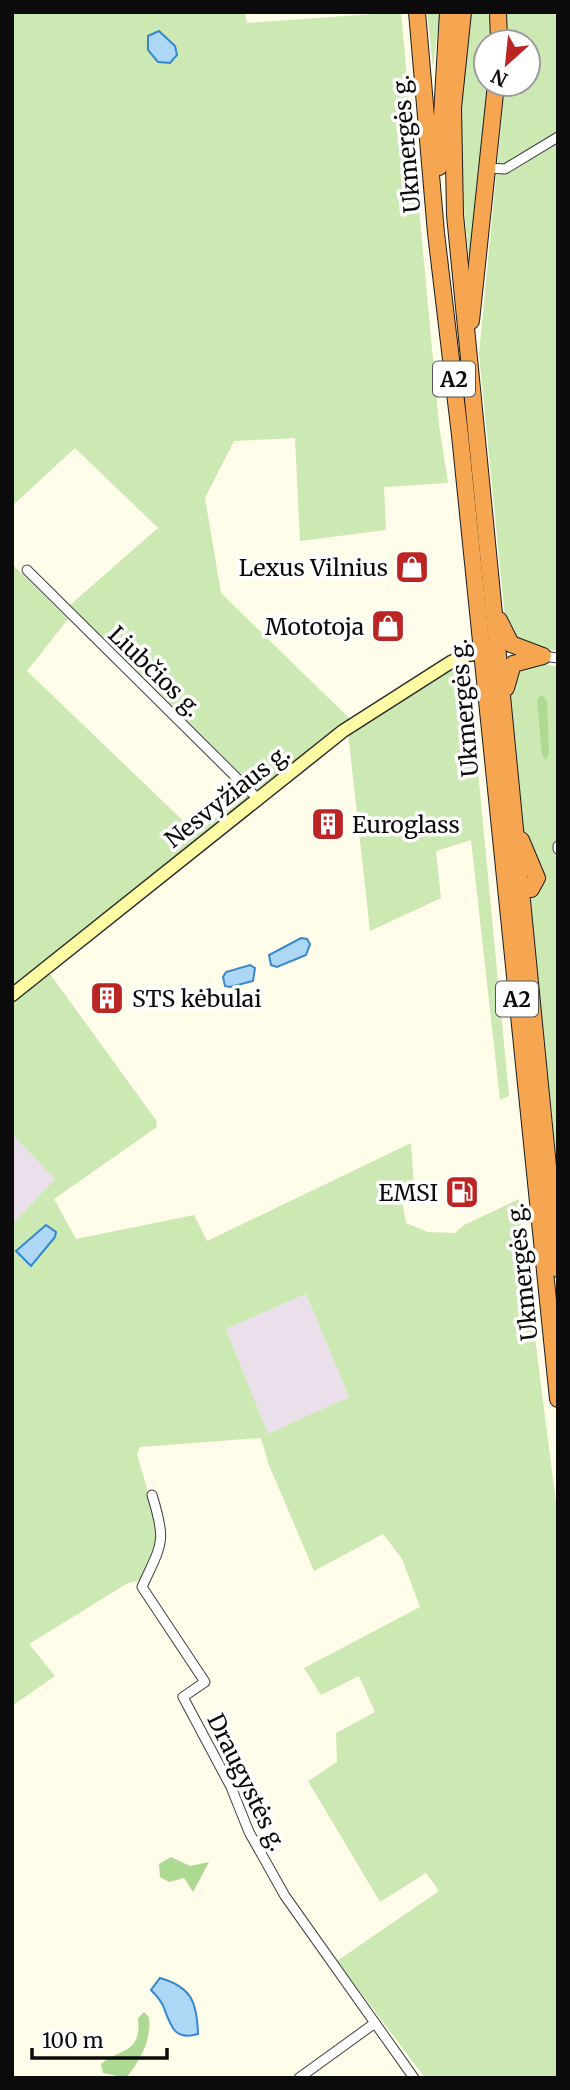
<svg xmlns="http://www.w3.org/2000/svg" width="570" height="2090" font-family="Merriweather,serif">
<rect width="100%" height="100%" fill="#fffce9"/>
<g fill="#eadfeb">
<polygon points="12,1134 55,1179 12,1224"/>
<polygon points="306,1294 349,1397 268,1435 226,1329"/>
</g>
<g fill="#cce9b4" fill-rule="evenodd">
<polygon points="12,12 245,12 247,23 401,12 439,425 448,483 384,487 386,530 300,541 295,438 234,441 205,498 221,593 351,720 275,777 12,988 12,564 68,619 27,671 197,834 253,786 70,605 158,528 75,448 12,506"/>
<polygon points="427,12 440,12 433,68"/>
<polygon points="469,12 491,12 491,42 486,42 486,84 489,84 470,269 461,180 459,114"/>
<polygon points="506,12 554,12 558,18 558,651 519,644 506,628 479,354 505,84 528,84 528,42 507,42"/>
<polygon points="540,663 558,667 558,1175 508,681 511,674"/>
<polygon points="460,664 469,677 509,1096 500,1100 471,840 436,851 441,898 370,931 348,733"/>
<path d="M50,974L156,1120L157,1127L54,1199L76,1239L194,1215L207,1241L411,1143L415,1201H402L406,1223L428,1232L455,1233L464,1225L519,1199L522,1234L515,1246L529,1290L558,1519V2078H425L337,1961L439,1891L426,1873L380,1902L308,1781L337,1762L336,1733L375,1712L359,1676L321,1695L304,1668L420,1607L402,1559L383,1534L314,1571L269,1465L261,1438L140,1447L137,1454L160,1534L141,1580L128,1583L29,1644L55,1676L12,1706V1224L55,1179L12,1134V1004ZM306,1294L349,1397L268,1434L226,1329Z"/>
</g>
<g fill="#aed993">
<polygon points="542,695 547,701 549,752 546,760 542,756 537,699"/>
<polygon points="171,1857 190,1866 209,1862 193,1892 184,1878 169,1882 160,1877 159,1864"/>
<path d="M144,2012L149,2017C152,2039 140,2061 126,2078L103,2073L101,2064C120,2048 142,2054 138,2018Z"/>
</g>
<g fill="#aed7f6" stroke="#3488ce" stroke-width="2">
<polygon points="159,31 175,46 177,55 170,63 158,62 148,50 148,36"/>
<polygon points="301,938 307,939 310,944 306,955 277,967 271,965 269,955"/>
<polygon points="250,965 255,968 253,981 230,987 225,986 223,977 226,972"/>
<polygon points="46,1225 56,1232 55,1237 31,1266 16,1251"/>
<path d="M160,1978C192,1987 197,2003 198,2034C175,2041 171,2027 164,2008C162,2002 156,1995 151,1990Z"/>
</g>
<g fill="none" stroke-linecap="round" stroke-linejoin="round">
<g stroke="#3e3e3e" stroke-width="11">
<g id="street">
<polyline points="488,168 505,169 558,137"/>
<polyline points="27,570 257,798"/>
<polyline points="543,656 558,658"/>
<polyline points="558,846 558,849"/>
<path d="M152,1495C167,1543 162,1543 142,1587L205,1682L183,1697L231,1787L249,1832L285,1896L414,2078"/>
<polyline points="299,2078 375,2023"/>
</g>
</g>
<g stroke="#2d2d2d" stroke-width="15">
<polyline id="secondary" points="12,995 343,731 451,662 467,655 482,653"/>
</g>
<g stroke="#1c1c1c" stroke-width="18">
<g id="highway">
<polyline points="417,12 436,233 460,435 558,1399"/>
<polyline points="463,12 453,108 455,215 558,1269"/>
<polyline points="498,12 499,42"/>
<polyline points="439,167 448,12"/>
<polyline points="471,321 496,84"/>
<polyline points="499,620 511,644 540,655"/>
<polyline points="506,688 513,664 543,656"/>
<polyline points="514,885 521,889 531,889 537,878 521,840"/>
</g>
</g>
<use href="#street" stroke="#fff" stroke-width="9"/>
<use href="#secondary" stroke="#fffaa4" stroke-width="12"/>
<use href="#highway" stroke="#f6a651" stroke-width="16"/>
</g>
<defs>
<g id="shop-square" transform="scale(1.75)"><rect x="-9" y="-9" width="18" height="18" rx="4" fill="#bb2523" stroke="#fff"/><path d="M-5-2.5h2.3a2.7 3.5 0 0 1 5.4 0H5L5.5 6h-11ZM-1.5-2.5h3a1.5 2.3 0 0 0-3 0Z" fill="#fff"/></g>
<g id="building-square" transform="scale(1.75)"><rect x="-9" y="-9" width="18" height="18" rx="4" fill="#bb2523" stroke="#fff"/><path d="M-4-6H4V6H1V3H-1V6H-4ZM-2.5-4.3h1.7v1.8h-1.7ZM.8-4.3h1.7v1.8H.8ZM-2.5-1h1.7V.8h-1.7ZM.8-1h1.7V.8H.8Z" fill="#fff"/></g>
<g id="fuel-square" transform="scale(1.75)"><rect x="-9" y="-9" width="18" height="18" rx="4" fill="#bb2523" stroke="#fff"/><path d="M-5.5-6h7V0h2V4h1.3V-2.5L3-4.5l.8-.8L6-3V5H2.5V1h-1V6h-7ZM-4.2-4.7v3.2H.2V-4.7Z" fill="#fff"/></g>
</defs>
<g fill-rule="evenodd">
<use href="#shop-square" x="412" y="567"/>
<use href="#shop-square" x="388" y="626"/>
<use href="#building-square" x="328" y="824"/>
<use href="#building-square" x="107" y="998"/>
<use href="#fuel-square" x="462" y="1192"/>
</g>
<g text-anchor="middle" dominant-baseline="central" stroke-width="7" stroke-linejoin="round" paint-order="stroke">
<g fill="#fff" stroke="#545454" stroke-width="2">
<rect x="433" y="361.5" width="42" height="35" rx="5"/>
<rect x="496" y="981.5" width="42" height="35" rx="5"/>
</g>
<g font-size="21" font-weight="bold" fill="#0b0b0b">
<text x="454" y="379">A2</text>
<text x="517" y="999">A2</text>
</g>
<g font-size="23" fill="#0b0b0b" stroke="#fff">
<text transform="translate(406 144) rotate(-95)">Ukmergės g.</text>
<text transform="translate(155 671) rotate(44)">Liubčios g.</text>
<text transform="translate(464 708) rotate(-95)">Ukmergės g.</text>
<text transform="translate(227 796) rotate(-38)">Nesvyžiaus g.</text>
<text transform="translate(522 1272) rotate(-96)">Ukmergės g.</text>
<text transform="translate(247 1782) rotate(64)">Draugystės g.</text>
</g>
<g font-size="23" fill="#0b0b0b" stroke="#fff" text-anchor="end">
<text x="388" y="567">Lexus Vilnius</text>
<text x="364" y="626">Mototoja</text>
<text x="352" y="824" text-anchor="start">Euroglass</text>
<text x="132" y="998" text-anchor="start">STS kėbulai</text>
<text x="438" y="1192">EMSI</text>
</g>
</g>
<rect width="570" height="2090" fill="none" stroke="#0b0b0b" stroke-width="28"/>
<g transform="translate(507 63) rotate(207)"><circle r="33" fill="#ffffff" stroke="#9d9d9d" stroke-width="2"/>
<path d="M0-5L12 26L0 18L-12 26Z" fill="#bb2523"/>
<text y="-10" font-size="19" font-weight="bold" text-anchor="middle" fill="#0b0b0b">N</text>
</g>
<path d="M32 2048v10h135v-10" fill="none" stroke="#0b0b0b" stroke-width="3.5"/>
<text x="42" y="2048" font-size="21" fill="#0b0b0b" stroke="#ffffff" stroke-width="5" paint-order="stroke">100 m</text>
</svg>
